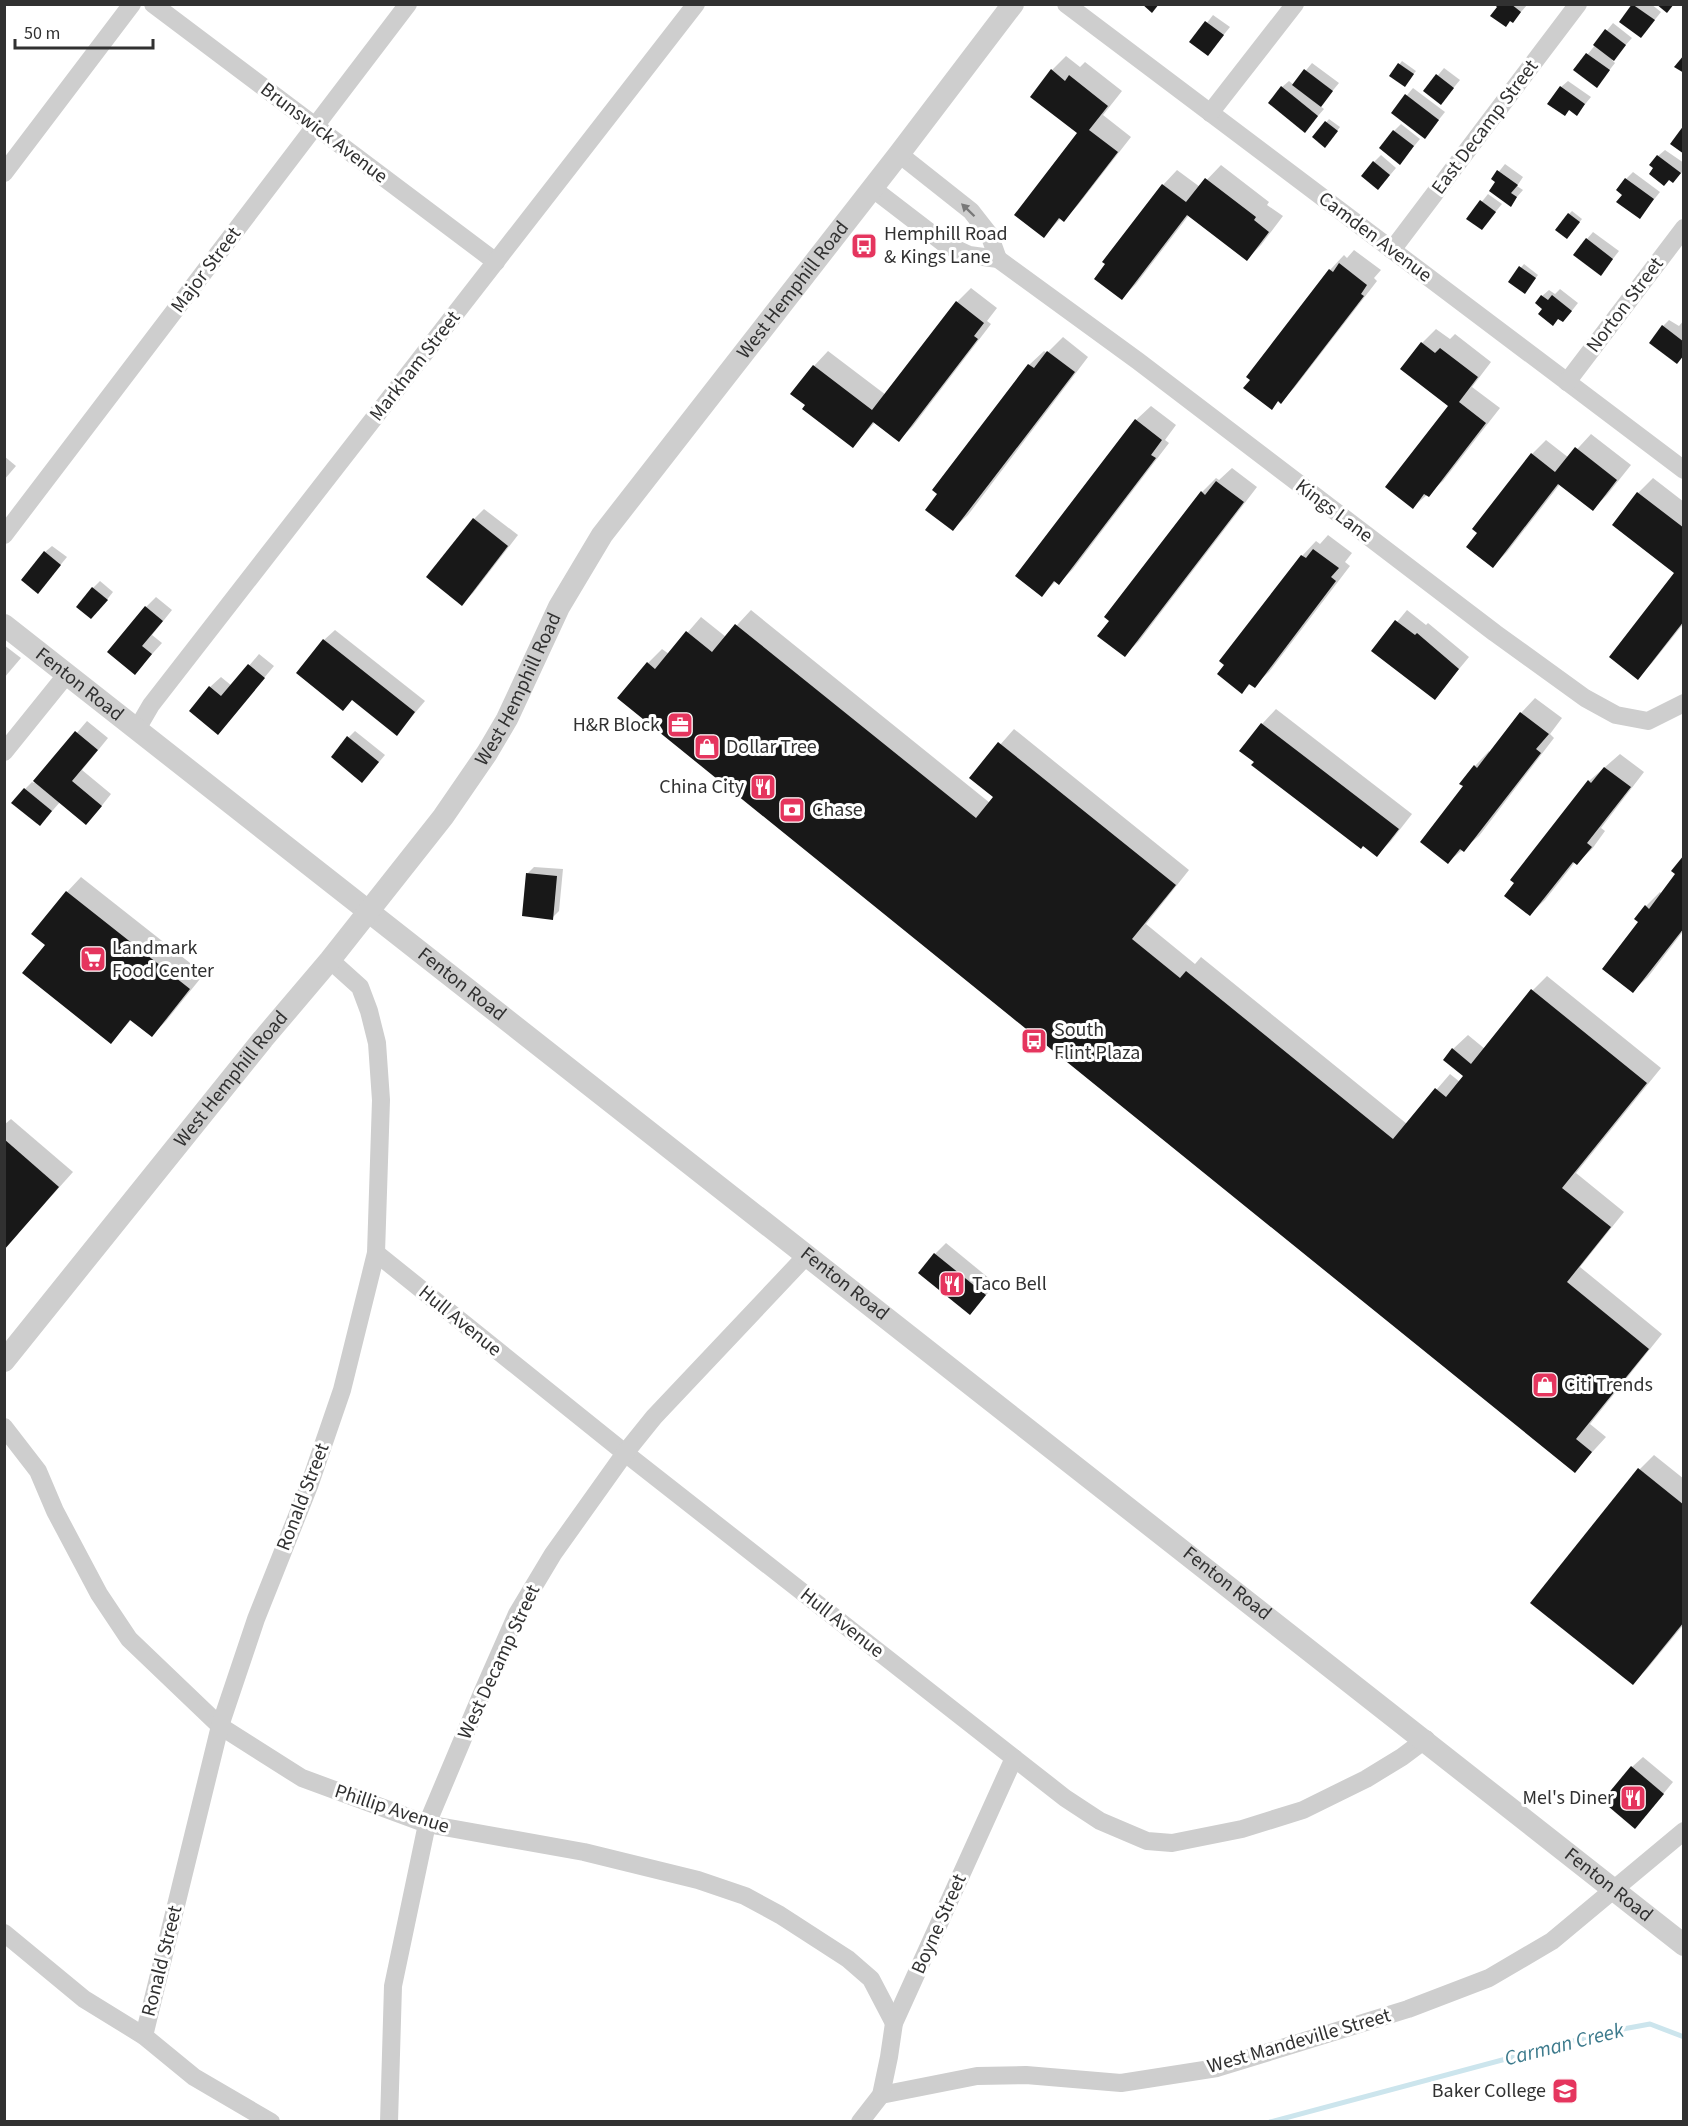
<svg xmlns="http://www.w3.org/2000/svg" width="1688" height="2126" font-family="'Source Sans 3',sans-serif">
<rect width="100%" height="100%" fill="#fff"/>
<g fill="#0003">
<polygon points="1496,4 1527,5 1513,21"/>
<polygon points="1634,4 1651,4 1661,12 1641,37 1621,22"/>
<polygon points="1213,15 1230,27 1208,54 1192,42"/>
<polygon points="1613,23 1632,38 1612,60 1615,63 1597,86 1575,70"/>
<polygon points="1066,56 1080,67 1085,62 1122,91 1103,115 1131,137 1078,205 1064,220 1061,218 1044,236 1079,133 1052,70"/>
<polygon points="1402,61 1416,71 1407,82 1391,75"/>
<polygon points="1312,63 1339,83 1320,106 1324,109 1311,124 1282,87 1289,81 1294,85"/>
<polygon points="1444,68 1460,80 1441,103 1425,91"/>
<polygon points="1568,81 1591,97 1577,114 1570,109 1565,115 1561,87"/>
<polygon points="1413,88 1445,112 1425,137 1393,112"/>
<polygon points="1329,119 1340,127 1328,143 1314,137"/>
<polygon points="1401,124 1420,139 1400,163 1394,131"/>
<polygon points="1665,150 1684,163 1684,170 1673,181 1658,156"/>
<polygon points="1381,155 1396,168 1385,181 1374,162"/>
<polygon points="1505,164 1523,177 1517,186 1523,190 1510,205 1497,182 1493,179"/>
<polygon points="1221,165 1269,202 1267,205 1283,216 1261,245 1247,259 1189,215 1136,284 1122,298 1107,264 1104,261 1163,185 1177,170 1200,187"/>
<polygon points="1633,172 1660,192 1640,217 1624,194 1626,179"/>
<polygon points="1488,194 1502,204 1482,228 1469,218"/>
<polygon points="1572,211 1582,219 1570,234 1569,214"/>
<polygon points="1593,232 1619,251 1601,274 1587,239"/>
<polygon points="1354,250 1381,270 1374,278 1377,281 1295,387 1281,402 1279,400 1272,408 1330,270 1344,255 1347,258"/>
<polygon points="1524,264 1538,275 1527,289 1510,281"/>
<polygon points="971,288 997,308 987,321 991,324 913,426 899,440 875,422 853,446 807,405 814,366 828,351 886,395 957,302"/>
<polygon points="1560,289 1578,303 1570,313 1544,308 1542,296 1549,290 1555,294"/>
<polygon points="1669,320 1679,326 1684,320 1684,355 1663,326"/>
<polygon points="1436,329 1450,339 1455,334 1491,362 1472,387 1500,408 1443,481 1413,507 1450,406 1422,343"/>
<polygon points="1063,337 1088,357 968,515 953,529 1029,365 1044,351 1047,353"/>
<polygon points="1151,406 1176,425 1165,440 1169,443 1073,569 1059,583 1056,581 1042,595 1136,420"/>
<polygon points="1591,434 1631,465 1607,495 1593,509 1560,484 1507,552 1493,566 1532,454 1546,440 1569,458"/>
<polygon points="4,456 16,466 4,480"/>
<polygon points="1232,468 1257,487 1139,641 1125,655 1202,492 1216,478 1219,480"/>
<polygon points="1653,478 1684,502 1684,623 1652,663 1638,678 1676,573 1614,524 1638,493"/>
<polygon points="484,509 518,535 473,593 462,604 474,519"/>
<polygon points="1328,535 1352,553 1345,562 1350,566 1269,672 1254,686 1251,683 1242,692 1302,556 1316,541 1320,544"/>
<polygon points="52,546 67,557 44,585 45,552"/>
<polygon points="100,581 113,592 98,611 93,588"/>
<polygon points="156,597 172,610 152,635 162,643 135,673 146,607"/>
<polygon points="751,610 990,803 995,797 971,778 1014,729 1189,870 1146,924 1195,964 1201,957 1407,1124 1450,1074 1460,1082 1465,1076 1453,1049 1468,1035 1485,1049 1533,990 1547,976 1661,1068 1576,1173 1624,1212 1580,1267 1662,1334 1590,1424 1606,1437 1575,1471 648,663 662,649 669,654 701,617 726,637"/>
<polygon points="1407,610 1426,625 1428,623 1469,657 1435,698 1373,651"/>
<polygon points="335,630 425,701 397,734 324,640"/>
<polygon points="4,645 21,658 4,678"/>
<polygon points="259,654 274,666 218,733 210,687 221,677 232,686"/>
<polygon points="1535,698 1562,718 1550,734 1554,738 1479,836 1448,862 1465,786 1475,766 1489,751 1490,753 1521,713"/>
<polygon points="1276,709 1412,814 1391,841 1377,855 1241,751 1262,724"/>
<polygon points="87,721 108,738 82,770 111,794 96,813 60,802 47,817 25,789 32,782 34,783"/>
<polygon points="355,731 385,755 369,774 349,737"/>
<polygon points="1620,754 1644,772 1601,828 1605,831 1592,849 1577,863 1575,862 1545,900 1530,914 1589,781"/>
<polygon points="1684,858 1684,930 1648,977 1633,991 1640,922 1646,906 1660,892 1662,894 1678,874"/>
<polygon points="534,867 563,869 559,911 552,918 528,873"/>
<polygon points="81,877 204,974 166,1021 152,1035 132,1019 111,1042 47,945 67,892"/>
<polygon points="11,1119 73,1172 4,1249 4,1125"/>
<polygon points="946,1243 996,1284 970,1313 935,1254"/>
<polygon points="1654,1455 1684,1479 1684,1624 1647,1669 1633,1683 1640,1469"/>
<polygon points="1643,1757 1673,1782 1645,1816 1632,1767"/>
</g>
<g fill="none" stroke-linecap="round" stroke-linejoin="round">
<polyline stroke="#cce5ed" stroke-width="5" points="1270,2122 1607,2032 1650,2024 1684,2037"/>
</g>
<g fill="#181818">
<polygon points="1142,4 1159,4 1152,13"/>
<polygon points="1494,4 1511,4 1521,12 1513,23 1510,21 1506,27 1490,16 1497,7"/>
<polygon points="1632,4 1655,20 1641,38 1619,22"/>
<polygon points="1656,4 1674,4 1667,13"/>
<polygon points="1205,21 1224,35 1208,56 1189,42"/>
<polygon points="1605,29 1626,45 1614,61 1593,45"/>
<polygon points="1586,53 1610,70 1597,88 1573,70"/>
<polygon points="1684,55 1684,73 1674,67"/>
<polygon points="1398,63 1414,74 1405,87 1389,76"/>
<polygon points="1051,69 1065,81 1069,75 1108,106 1089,130 1118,152 1064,222 1059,218 1044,238 1014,215 1077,133 1030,97"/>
<polygon points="1304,69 1333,91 1321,107 1292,85"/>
<polygon points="1436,74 1454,88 1441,105 1423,91"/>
<polygon points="1281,86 1318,116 1305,133 1268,103"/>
<polygon points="1560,86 1585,104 1577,116 1569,110 1565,116 1547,104"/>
<polygon points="1405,94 1439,120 1425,139 1391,113"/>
<polygon points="1325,121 1338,131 1325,148 1312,137"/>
<polygon points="1684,125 1684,154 1670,144"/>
<polygon points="1393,130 1414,146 1400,165 1379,148"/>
<polygon points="1657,155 1681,173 1673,183 1669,180 1664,186 1649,174 1653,168 1649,165"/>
<polygon points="1373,161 1390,175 1378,190 1361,176"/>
<polygon points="1497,170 1518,185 1511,193 1517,197 1511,207 1489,191 1495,182 1491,179"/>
<polygon points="1205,178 1256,217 1254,220 1269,232 1247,261 1187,215 1122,300 1094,279 1105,264 1102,262 1162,184 1186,202"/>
<polygon points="1625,178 1654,199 1640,219 1616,202 1622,195 1616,190"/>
<polygon points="1480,200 1496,212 1482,230 1466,219"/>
<polygon points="1568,213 1580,222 1567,239 1555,230"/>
<polygon points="1586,238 1613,259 1601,276 1573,255"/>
<polygon points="1339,263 1367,285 1361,294 1364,296 1281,404 1278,401 1272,410 1243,388 1250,380 1246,377 1329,269 1333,272"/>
<polygon points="1519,266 1536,278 1525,294 1508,282"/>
<polygon points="1541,295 1548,300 1552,295 1572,311 1563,322 1558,319 1553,326 1538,314 1542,309 1535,303"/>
<polygon points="956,301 984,323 974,336 978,339 899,442 873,422 853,448 802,409 805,405 790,394 813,365 872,410"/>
<polygon points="1662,325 1684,342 1684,355 1677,364 1649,343"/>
<polygon points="1421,342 1435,353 1440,348 1478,377 1459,402 1486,423 1429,497 1424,494 1413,509 1385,487 1448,406 1400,369"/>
<polygon points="1047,351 1075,372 953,531 925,510 937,494 932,490 1028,364 1034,368"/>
<polygon points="1135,419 1162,440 1151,455 1156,458 1059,585 1054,581 1042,597 1015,576"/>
<polygon points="1575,447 1617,480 1593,511 1558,484 1493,568 1466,547 1477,533 1472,529 1531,453 1555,472"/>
<polygon points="1216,481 1244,502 1125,657 1097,636 1109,621 1104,617 1201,491 1205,495"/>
<polygon points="1637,492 1684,528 1684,621 1638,680 1609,657 1674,573 1612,525"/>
<polygon points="473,518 508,546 462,606 426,577"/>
<polygon points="1313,549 1339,568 1331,577 1336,581 1255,688 1249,684 1242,694 1217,674 1224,665 1219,661 1301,555 1306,558"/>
<polygon points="44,551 61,565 38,594 21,580"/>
<polygon points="92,587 108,600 91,619 76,607"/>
<polygon points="145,606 163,621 142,646 152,654 135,675 107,652"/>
<polygon points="1395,620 1415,635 1417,633 1459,669 1435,700 1371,651"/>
<polygon points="735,624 976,818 993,797 969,778 998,742 1176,885 1132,939 1180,978 1186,971 1393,1139 1435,1088 1446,1097 1463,1076 1443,1060 1452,1048 1471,1064 1531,989 1647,1083 1562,1188 1611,1227 1567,1282 1649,1349 1576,1439 1592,1452 1575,1473 617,698 647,662 655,669 686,631 712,652"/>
<polygon points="323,639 415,712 397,736 352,700 343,711 296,673"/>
<polygon points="248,664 265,678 218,735 189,711 209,686 221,696"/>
<polygon points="1520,712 1549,734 1536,749 1541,753 1464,852 1460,849 1448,864 1420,842 1463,786 1459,784 1474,765 1477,768"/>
<polygon points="1261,723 1399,829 1377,857 1363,846 1361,849 1251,765 1254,762 1239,751"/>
<polygon points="75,731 98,750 72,781 102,806 86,825 33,781"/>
<polygon points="347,736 379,762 362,783 331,757"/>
<polygon points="1604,767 1631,787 1587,843 1592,847 1577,865 1573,862 1530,916 1504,896 1514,883 1510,880 1588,780 1591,783"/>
<polygon points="24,788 52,811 40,826 11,803"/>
<polygon points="1684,855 1684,928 1633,993 1602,969 1638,922 1634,919 1645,905 1649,909 1675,874 1671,871"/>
<polygon points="526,873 557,876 553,920 522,916"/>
<polygon points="66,891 190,989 152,1037 130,1020 111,1044 22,973 45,945 31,934"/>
<polygon points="4,1139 59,1187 4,1250"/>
<polygon points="934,1253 986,1295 970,1315 918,1273"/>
<polygon points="1638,1468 1684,1505 1684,1622 1633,1685 1530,1603"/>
<polygon points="1631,1766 1664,1794 1635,1829 1602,1801"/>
</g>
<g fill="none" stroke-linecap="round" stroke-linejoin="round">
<g stroke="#cecece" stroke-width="18">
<polyline points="153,4 496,262"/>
<polyline points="1066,4 1684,470"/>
<polyline points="1210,113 1295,4"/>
<polyline points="899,154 971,211 989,234 998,259"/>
<polyline points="4,173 132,4"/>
<polyline points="872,188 945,244 969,255 998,259 1138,361 1495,633 1585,698 1616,715 1648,721 1684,703"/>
<polyline points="1392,250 1578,4"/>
<polyline points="1567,382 1684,228"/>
<polyline points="4,535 408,4"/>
<polyline points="137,729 151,705 696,4"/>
<polyline points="4,752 67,674"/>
<polyline points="376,1253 625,1453 1065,1798 1100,1821 1147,1841 1172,1843 1242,1829 1303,1810 1366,1779 1402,1757 1426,1739"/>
<polyline points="4,1427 38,1471 55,1511 99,1594 129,1639 220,1726 302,1778 427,1824 584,1852 698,1880 745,1896 780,1915 848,1959 871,1979 894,2023"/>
<polyline points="4,1933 84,1999 144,2036 194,2077 271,2122"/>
<polyline points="144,2036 220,1726 256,1619 309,1486 342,1390 376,1253 381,1100 377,1043 369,1011 360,987 330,960"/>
<polyline points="881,2095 977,2076 1026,2075 1121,2083 1217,2068 1408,2009 1489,1978 1552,1941 1684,1831"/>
<polyline points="389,2122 393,1986 427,1824 483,1691 517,1614 553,1554 625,1453 654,1417 807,1255"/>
<polyline points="860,2122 881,2095 889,2057 894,2023 1014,1758"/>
</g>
<g stroke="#cecece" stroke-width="22">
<path id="s1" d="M4,625C563,1066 1127,1501 1684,1945"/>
<path id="s2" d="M4,1361L263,1039L330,960L443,817L487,753L507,719L559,607L602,535L899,154L1013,4"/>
</g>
</g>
<defs><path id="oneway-solid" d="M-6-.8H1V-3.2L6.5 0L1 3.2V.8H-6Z" transform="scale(1.5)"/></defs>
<use fill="#787878" href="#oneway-solid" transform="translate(968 210) rotate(-136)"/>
<defs>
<g id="bus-square" transform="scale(1.35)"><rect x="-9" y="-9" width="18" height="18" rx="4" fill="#e5355e" stroke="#fff"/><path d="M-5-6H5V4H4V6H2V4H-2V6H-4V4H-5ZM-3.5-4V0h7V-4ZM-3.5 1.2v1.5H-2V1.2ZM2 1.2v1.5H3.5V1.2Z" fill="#fff"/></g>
<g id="office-square" transform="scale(1.35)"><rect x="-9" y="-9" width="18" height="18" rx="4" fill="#e5355e" stroke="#fff"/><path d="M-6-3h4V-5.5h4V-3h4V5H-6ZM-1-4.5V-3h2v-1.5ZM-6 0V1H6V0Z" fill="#fff"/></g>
<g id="shop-square" transform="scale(1.35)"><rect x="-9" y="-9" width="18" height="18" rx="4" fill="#e5355e" stroke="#fff"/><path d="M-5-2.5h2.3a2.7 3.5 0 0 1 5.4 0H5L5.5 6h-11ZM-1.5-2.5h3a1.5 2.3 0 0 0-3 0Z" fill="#fff"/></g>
<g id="restaurant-square" transform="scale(1.35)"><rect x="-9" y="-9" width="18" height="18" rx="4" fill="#e5355e" stroke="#fff"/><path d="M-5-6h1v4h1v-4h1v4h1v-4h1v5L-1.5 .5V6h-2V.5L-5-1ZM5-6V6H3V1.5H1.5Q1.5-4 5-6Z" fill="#fff"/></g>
<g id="bank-square" transform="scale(1.35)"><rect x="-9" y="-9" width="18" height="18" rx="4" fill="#e5355e" stroke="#fff"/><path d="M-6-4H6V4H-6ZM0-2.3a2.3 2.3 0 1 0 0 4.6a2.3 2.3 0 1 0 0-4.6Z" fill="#fff"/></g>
<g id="supermarket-square" transform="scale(1.35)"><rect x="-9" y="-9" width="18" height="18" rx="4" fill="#e5355e" stroke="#fff"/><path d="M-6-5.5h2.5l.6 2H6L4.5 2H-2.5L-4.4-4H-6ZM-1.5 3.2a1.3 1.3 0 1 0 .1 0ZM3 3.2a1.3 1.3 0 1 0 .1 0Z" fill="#fff"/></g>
<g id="university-square" transform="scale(1.35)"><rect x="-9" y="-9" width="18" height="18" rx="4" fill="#e5355e" stroke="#fff"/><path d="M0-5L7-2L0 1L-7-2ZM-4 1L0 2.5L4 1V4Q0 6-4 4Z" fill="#fff"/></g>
</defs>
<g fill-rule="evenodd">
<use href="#bus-square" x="864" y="246"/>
<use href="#office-square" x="680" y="725"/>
<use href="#shop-square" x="707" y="747"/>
<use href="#restaurant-square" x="763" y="787"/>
<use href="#bank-square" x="792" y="810"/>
<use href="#supermarket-square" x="93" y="959"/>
<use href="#bus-square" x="1034" y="1041"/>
<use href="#restaurant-square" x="952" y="1284"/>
<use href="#shop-square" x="1545" y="1385"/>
<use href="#restaurant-square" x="1633" y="1798"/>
<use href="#university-square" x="1565" y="2091"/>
</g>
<g text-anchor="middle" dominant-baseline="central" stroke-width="6" stroke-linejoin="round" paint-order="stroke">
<g font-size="20" fill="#313131" stroke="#fff">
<text transform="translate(1485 127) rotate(-53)">East Decamp Street</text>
<text transform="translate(324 133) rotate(37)">Brunswick Avenue</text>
<text transform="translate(1375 237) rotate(37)">Camden Avenue</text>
<text transform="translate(206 270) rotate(-53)">Major Street</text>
<text stroke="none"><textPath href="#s2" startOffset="1334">West Hemphill Road</textPath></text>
<text transform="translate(1625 305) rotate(-53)">Norton Street</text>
<text transform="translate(415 366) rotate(-52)">Markham Street</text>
<text transform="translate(1334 511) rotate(37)">Kings Lane</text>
<text stroke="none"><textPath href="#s1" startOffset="96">Fenton Road</textPath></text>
<text stroke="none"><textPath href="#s2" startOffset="848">West Hemphill Road</textPath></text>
<text stroke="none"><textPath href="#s1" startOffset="582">Fenton Road</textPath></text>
<text stroke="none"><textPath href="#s2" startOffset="362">West Hemphill Road</textPath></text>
<text stroke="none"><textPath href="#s1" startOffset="1068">Fenton Road</textPath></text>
<text transform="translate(460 1321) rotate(39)">Hull Avenue</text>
<text transform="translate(303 1497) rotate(-69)">Ronald Street</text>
<text stroke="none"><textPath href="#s1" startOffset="1554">Fenton Road</textPath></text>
<text transform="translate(842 1623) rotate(38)">Hull Avenue</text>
<text transform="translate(499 1662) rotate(-65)">West Decamp Street</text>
<text transform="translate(392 1809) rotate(18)">Phillip Avenue</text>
<text stroke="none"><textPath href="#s1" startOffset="2040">Fenton Road</textPath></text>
<text transform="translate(939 1924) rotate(-66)">Boyne Street</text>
<text transform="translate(162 1961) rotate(-76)">Ronald Street</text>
<text transform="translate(1299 2041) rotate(-16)">West Mandeville Street</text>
</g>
<g font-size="20" fill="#313131" stroke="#fff" text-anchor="start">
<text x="884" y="234">Hemphill Road<tspan x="884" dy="23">&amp; Kings Lane</tspan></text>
<text x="660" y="725" text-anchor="end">H&amp;R Block</text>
<text x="726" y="747">Dollar Tree</text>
<text x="744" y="787" text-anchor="end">China City</text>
<text x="812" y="810">Chase</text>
<text x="112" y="948">Landmark<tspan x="112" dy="23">Food Center</tspan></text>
<text x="1054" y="1030">South<tspan x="1054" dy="23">Flint Plaza</tspan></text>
<text x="972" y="1284">Taco Bell</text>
<text x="1564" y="1385">Citi Trends</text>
<text x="1614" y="1798" text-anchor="end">Mel's Diner</text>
<text x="1546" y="2091" text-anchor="end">Baker College</text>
</g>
<g font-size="21" font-style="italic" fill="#3c7a8c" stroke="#fff">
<text transform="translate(1564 2044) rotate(-14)">Carman Creek</text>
</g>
</g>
<rect width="1688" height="2126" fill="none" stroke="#313131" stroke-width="12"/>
<path d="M15 39v9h138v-9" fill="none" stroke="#313131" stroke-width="3"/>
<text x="24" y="39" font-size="18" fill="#313131" stroke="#ffffff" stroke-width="4.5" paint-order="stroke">50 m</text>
</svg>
